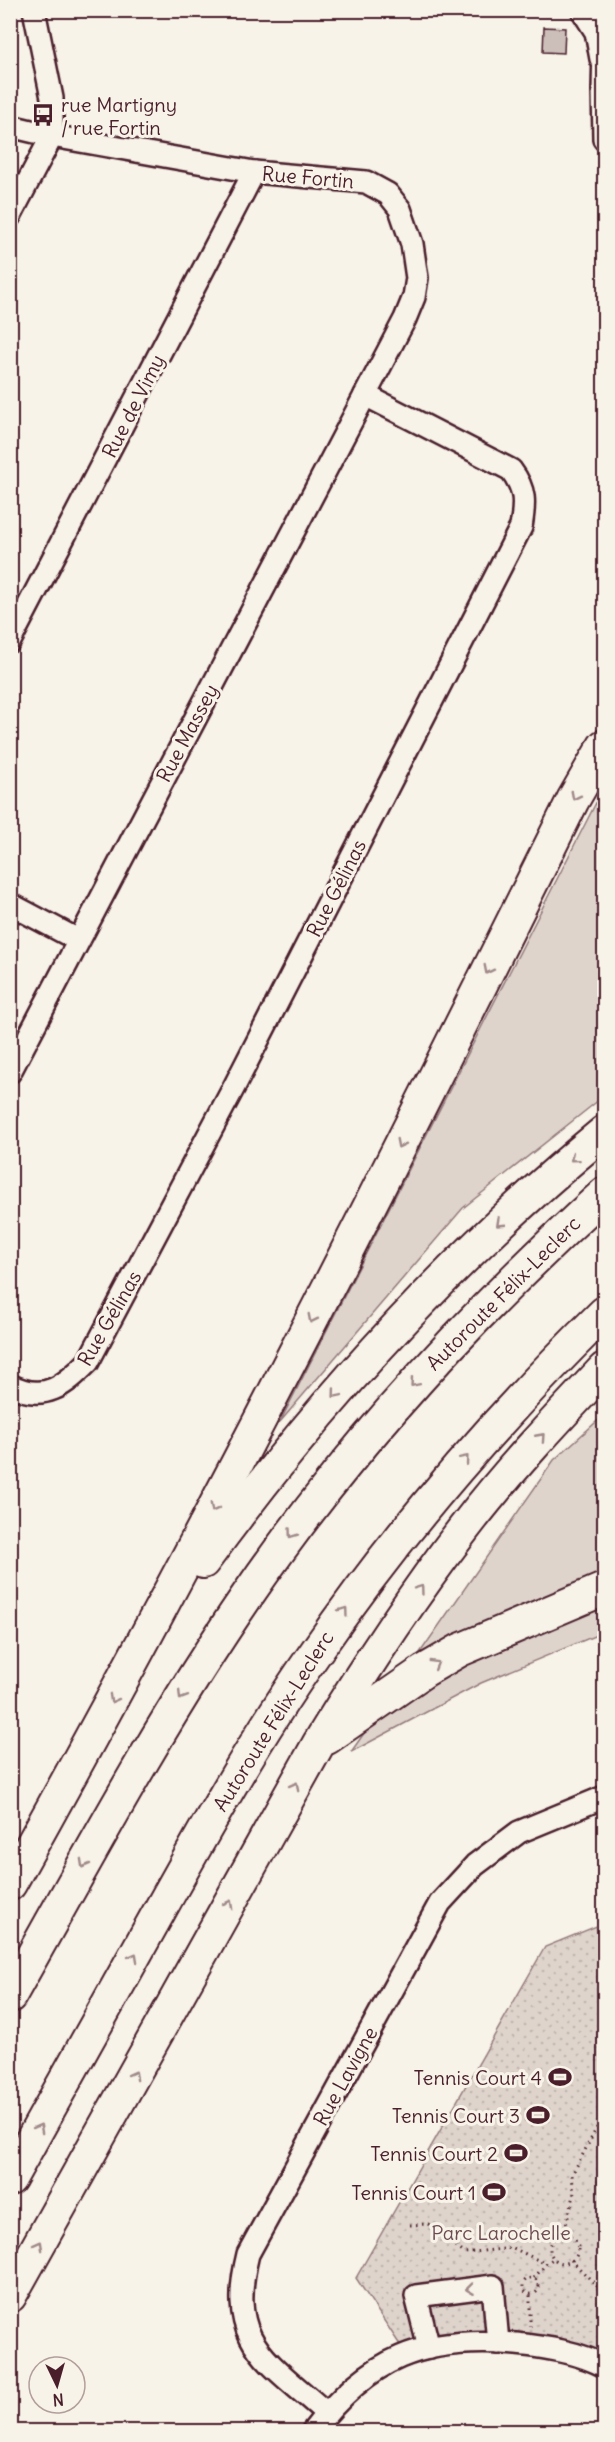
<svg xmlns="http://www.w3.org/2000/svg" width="615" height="2442" font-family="Delius,sans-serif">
<defs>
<pattern id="park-dots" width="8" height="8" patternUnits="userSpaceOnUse" patternTransform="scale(1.5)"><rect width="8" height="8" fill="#ded4cc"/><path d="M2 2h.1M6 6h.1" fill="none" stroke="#c0b6af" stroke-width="1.8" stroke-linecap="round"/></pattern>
</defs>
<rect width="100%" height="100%" fill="#f7f3e8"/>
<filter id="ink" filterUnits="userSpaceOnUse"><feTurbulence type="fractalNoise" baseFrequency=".0167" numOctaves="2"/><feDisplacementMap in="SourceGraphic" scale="12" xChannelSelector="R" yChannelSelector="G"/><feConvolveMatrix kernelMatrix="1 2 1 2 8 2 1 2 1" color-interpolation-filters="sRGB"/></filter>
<g filter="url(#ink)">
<g fill="#ded4cc" stroke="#947a7c" stroke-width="1.5">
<polygon points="604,787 604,1096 463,1208 280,1422"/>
<polygon points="604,1415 604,1632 481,1683 351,1752 554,1460"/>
</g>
<polygon fill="url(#park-dots)" stroke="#947a7c" stroke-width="1.5" points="604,1923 604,2356 402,2348 356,2278 545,1947"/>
<polygon fill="#ccbfb9" stroke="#4a1f2b" stroke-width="1.5" points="544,27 565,28 564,53 543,52"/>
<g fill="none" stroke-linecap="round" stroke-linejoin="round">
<g stroke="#4a1f2b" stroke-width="26">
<g id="minor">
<polyline points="582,10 596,32 601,59"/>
<polyline points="604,44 603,90 604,139"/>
<polyline points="10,126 52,136 254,172 366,182 388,194 400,209 412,244 417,278 414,297 405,319 10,1072"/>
<polyline points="10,216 52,136 52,98 34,10"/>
<polyline points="10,641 254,172"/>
<polyline points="10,904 78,940"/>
<path d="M10,1385C45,1403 65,1385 88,1362L234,1087L521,527C525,503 526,490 511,470L365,395"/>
<polyline points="429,2348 416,2296 493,2286 498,2343"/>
<path d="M326,2413C266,2359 226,2343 248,2254L440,1903L475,1865L519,1832L604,1797"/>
<path d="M312,2432C369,2357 423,2336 516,2344C545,2347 579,2352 604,2366"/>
</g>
</g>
<g stroke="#4a1f2b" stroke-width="36">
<g id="highway">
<path d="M203,1562C319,1403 452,1257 604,1132"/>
<polyline points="327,1738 424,1671 460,1650 604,1589"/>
<path d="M10,1884C209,1529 392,1165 573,800L604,746"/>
<path d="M10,1996C86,1861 159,1724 247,1596C349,1447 471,1315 604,1194"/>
<path d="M10,2179C60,2089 110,2000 160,1910C208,1824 256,1737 313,1656C398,1532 497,1418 604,1313"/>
<path d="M10,2296L319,1743C364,1669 412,1596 465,1527C508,1471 556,1420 604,1369"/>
</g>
</g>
<g stroke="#4a1f2b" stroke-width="3" stroke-dasharray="1.5 4.5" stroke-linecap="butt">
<polyline points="410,2225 428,2224 464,2253 513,2248 546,2264"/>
<polyline points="563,2235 574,2196 572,2175 604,2114"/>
<circle cx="564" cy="2249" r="14"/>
<polyline points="571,2260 604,2293"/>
<polyline points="534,2278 546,2264 554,2258"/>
<circle cx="531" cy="2286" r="8"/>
<polyline points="530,2327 530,2293"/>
</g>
<use href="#minor" stroke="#f7f3e8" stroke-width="21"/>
<use href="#highway" stroke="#f7f3e8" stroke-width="32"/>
</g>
<defs><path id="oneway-chevron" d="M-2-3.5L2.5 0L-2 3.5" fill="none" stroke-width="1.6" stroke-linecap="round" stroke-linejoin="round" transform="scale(1.5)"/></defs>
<g stroke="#a0898a">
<use href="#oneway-chevron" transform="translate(575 796) rotate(117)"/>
<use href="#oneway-chevron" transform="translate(488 970) rotate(117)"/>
<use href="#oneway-chevron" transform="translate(400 1144) rotate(117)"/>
<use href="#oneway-chevron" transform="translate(574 1158) rotate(140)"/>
<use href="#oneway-chevron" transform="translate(500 1223) rotate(137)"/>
<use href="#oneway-chevron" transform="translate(312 1319) rotate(117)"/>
<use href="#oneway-chevron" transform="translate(414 1383) rotate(131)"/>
<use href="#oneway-chevron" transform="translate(336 1394) rotate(130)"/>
<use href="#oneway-chevron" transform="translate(541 1437) rotate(-48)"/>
<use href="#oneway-chevron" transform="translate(465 1459) rotate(-49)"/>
<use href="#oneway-chevron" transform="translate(214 1508) rotate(118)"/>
<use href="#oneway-chevron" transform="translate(292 1534) rotate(126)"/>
<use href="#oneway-chevron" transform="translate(420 1589) rotate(-54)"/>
<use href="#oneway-chevron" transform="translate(344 1611) rotate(-54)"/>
<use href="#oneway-chevron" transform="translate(435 1664) rotate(-31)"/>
<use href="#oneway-chevron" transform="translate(182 1696) rotate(122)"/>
<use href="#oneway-chevron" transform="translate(113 1699) rotate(119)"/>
<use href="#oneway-chevron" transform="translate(295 1786) rotate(-61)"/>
<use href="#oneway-chevron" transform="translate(84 1864) rotate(119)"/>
<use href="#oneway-chevron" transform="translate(229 1904) rotate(-61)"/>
<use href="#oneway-chevron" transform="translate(134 1957) rotate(-61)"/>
<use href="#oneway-chevron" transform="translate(134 2075) rotate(-61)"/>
<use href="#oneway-chevron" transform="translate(39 2128) rotate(-61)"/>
<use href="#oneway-chevron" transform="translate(39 2245) rotate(-61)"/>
<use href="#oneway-chevron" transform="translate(470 2289) rotate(173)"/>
</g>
</g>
<defs>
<g id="bus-bare" transform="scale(1.8)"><path d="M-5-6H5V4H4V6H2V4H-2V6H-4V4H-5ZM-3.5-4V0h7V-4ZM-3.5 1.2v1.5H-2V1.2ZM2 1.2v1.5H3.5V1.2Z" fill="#4a1f2b" stroke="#f7f3e8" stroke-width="2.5" paint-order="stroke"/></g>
<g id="stadium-bare" transform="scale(1.8)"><path d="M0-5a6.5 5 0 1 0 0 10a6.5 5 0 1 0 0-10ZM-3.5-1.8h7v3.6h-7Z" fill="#4a1f2b" stroke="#f7f3e8" stroke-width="2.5" paint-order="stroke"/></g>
</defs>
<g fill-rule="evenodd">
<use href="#bus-bare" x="43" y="115"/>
<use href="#stadium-bare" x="560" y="2077"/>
<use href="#stadium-bare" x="538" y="2115"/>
<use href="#stadium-bare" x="516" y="2153"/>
<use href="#stadium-bare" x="494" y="2192"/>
</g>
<g text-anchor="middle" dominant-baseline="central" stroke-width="6" stroke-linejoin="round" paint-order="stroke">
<g font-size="20" fill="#4a1f2b" stroke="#f7f3e8" text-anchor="end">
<text x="61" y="104" text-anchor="start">rue Martigny<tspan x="61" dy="23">/ rue Fortin</tspan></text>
<text x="542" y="2077">Tennis Court 4</text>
<text x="520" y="2115">Tennis Court 3</text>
<text x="498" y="2153">Tennis Court 2</text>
<text x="476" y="2192">Tennis Court 1</text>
</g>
<g font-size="20" fill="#4a1f2b" stroke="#f7f3e8">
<text transform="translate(308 177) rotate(5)">Rue Fortin</text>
<text transform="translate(133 406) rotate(-63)">Rue de Vimy</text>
<text transform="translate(187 733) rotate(-62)">Rue Massey</text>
<text transform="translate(336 888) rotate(-63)">Rue Gélinas</text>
<text transform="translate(503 1293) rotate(-45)">Autoroute Félix-Leclerc</text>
<text transform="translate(109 1318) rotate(-60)">Rue Gélinas</text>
<text transform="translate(273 1721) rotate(-58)">Autoroute Félix-Leclerc</text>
<text transform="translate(345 2076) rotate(-61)">Rue Lavigne</text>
</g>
<g font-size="20" fill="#6f4c53" stroke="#f7f3e8">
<text x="501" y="2232">Parc Larochelle</text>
</g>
</g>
<rect width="615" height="2442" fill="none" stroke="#f7f3e8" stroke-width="36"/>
<rect x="18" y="18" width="579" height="2406" fill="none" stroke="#4a1f2b" stroke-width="2" filter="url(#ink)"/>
<g transform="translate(57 2385) rotate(175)"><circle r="28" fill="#f7f3e8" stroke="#b29e9c" stroke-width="1.5"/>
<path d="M0-4.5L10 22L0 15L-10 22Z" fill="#4a1f2b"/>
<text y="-9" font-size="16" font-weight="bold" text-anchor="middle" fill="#4a1f2b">N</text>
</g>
</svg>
